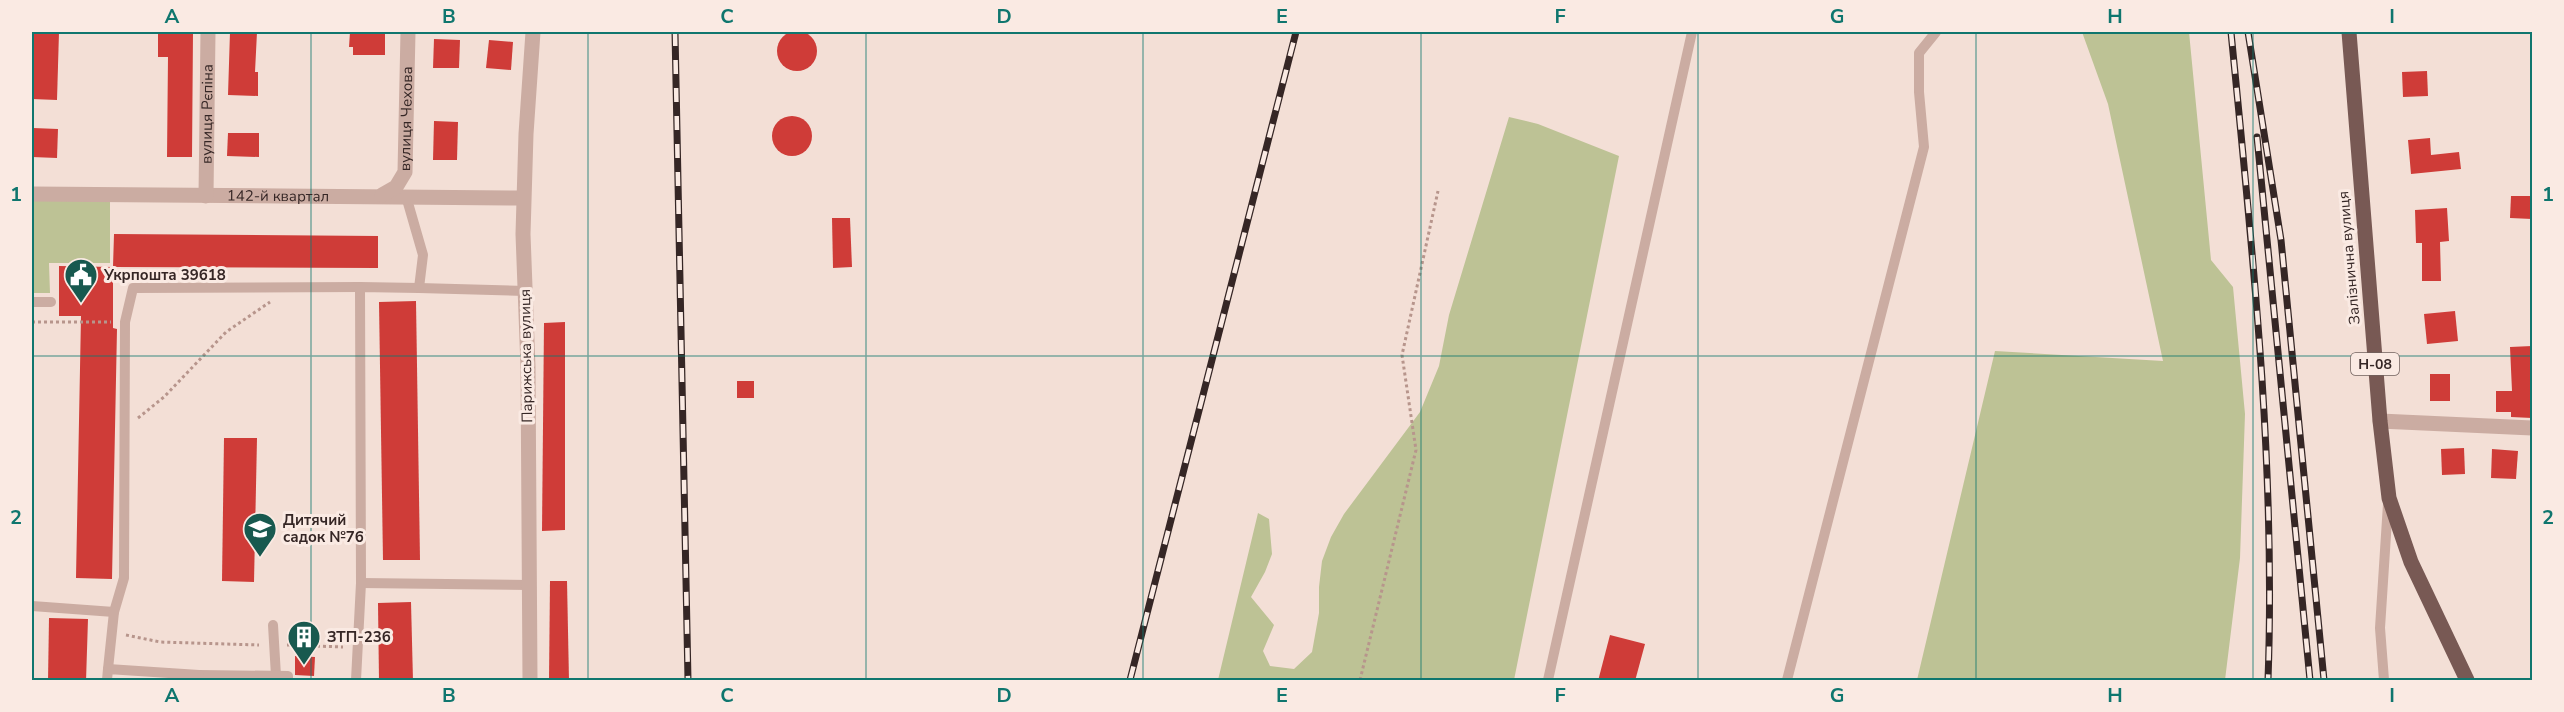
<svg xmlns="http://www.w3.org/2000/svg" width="2564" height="712" font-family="'Nunito Sans',sans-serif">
<rect width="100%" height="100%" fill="#f3dfd6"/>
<g fill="#bdc295">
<polygon points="2082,32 2189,32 2211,260 2233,287 2245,414 2240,558 2225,680 1917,680 1995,351 2163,361 2108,104"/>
<polygon points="1509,117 1538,124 1619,156 1514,680 1218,680 1258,513 1269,519 1272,554 1265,572 1251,597 1274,625 1263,651 1270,666 1294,669 1312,652 1319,613 1319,587 1322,561 1331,537 1344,514 1420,412 1439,366 1449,315"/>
<polygon points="32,197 110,199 110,263 49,263 50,293 32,293"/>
</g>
<g fill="#cf3c38">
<circle cx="797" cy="51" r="20"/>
<polygon points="33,32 59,32 57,100 32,99"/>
<polygon points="158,32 193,32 192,157 167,157 168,57 158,57"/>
<polygon points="230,32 257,32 255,72 258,72 258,96 228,95"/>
<polygon points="350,32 385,32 385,55 353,55 353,47 349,47"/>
<polygon points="434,39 460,40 459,68 433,68"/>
<polygon points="489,40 513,42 511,70 486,68"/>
<polygon points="2427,71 2428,96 2403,97 2402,72"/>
<circle cx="792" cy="136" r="20"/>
<polygon points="434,121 458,122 457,160 433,160"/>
<polygon points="33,128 58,129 57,158 32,157"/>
<polygon points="228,133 259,133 259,157 227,156"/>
<polygon points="2430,138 2431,155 2459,152 2461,169 2411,174 2408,140"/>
<polygon points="2511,196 2532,196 2532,219 2510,218"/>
<polygon points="2447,208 2449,241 2440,242 2441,281 2422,281 2422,243 2416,243 2415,210"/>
<polygon points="832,218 850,218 852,267 833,268"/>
<polygon points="114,234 378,236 378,268 113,267"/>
<polygon points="59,266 113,267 113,328 117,329 112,579 76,578 81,316 59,316"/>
<polygon points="416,301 420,560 383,560 379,302"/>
<polygon points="2455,311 2458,341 2427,344 2424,314"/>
<polygon points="565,322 565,530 542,531 544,323"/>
<polygon points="2532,346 2532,418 2511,417 2511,412 2496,412 2496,391 2512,391 2510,347"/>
<rect x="2430" y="374" width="20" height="27"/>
<rect x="737" y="381" width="17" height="17"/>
<polygon points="224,438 257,438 254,582 222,581"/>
<polygon points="2464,448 2465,474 2442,475 2441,449"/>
<polygon points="2492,449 2518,451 2516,479 2491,478"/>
<polygon points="550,581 567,581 569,681 549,681"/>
<polygon points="411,602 413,681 379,681 378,603"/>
<polygon points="49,618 88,619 86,681 48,681"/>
<polygon points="1610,635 1645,644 1635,681 1598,681"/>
<polygon points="295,656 315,657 314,676 295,675"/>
</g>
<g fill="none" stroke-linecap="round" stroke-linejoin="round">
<g stroke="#b7958c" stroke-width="3" stroke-dasharray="3 3" stroke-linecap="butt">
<polyline points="32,322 111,322"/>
<polyline points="138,418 164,397 226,332 270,302"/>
<polyline points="126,635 160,642 259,645"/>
<polyline points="287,645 343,647"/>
<polyline points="1360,680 1416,450 1402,355 1438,191"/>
</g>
<g stroke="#cbaca2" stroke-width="10">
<polyline points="419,288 525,291"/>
<polyline points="32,302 51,302"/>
<polyline points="361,583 530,585"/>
<polyline points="32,606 114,612"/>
<polyline points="273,625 276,676"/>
<polyline points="108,669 114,612 124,578 125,322 133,288 360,287"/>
<polyline points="199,675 288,676 288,680"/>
<polyline points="107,680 108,669 199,675 199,680"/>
<polyline points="356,680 361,583 360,287 419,288 423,255 406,196"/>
<polyline points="1548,680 1692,32"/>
<polyline points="1787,680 1924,147 1919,92 1919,53 1936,32"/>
<polyline points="2384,680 2380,628 2388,504"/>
</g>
<g stroke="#cbaca2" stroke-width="15">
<path id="s1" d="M32,194L523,198"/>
<path id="s2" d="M382,195L396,187L405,172L408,32"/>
<path id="s3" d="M206,196L208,32"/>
<polyline points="2380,421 2532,428"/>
<polyline points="530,680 528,367 523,234 526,134 533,32"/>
</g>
<polyline stroke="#785954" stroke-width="15" points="2349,32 2380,421 2389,498 2411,562 2467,680"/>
<g stroke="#352625" stroke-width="7">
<g id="rail">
<polyline points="675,32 688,680"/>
<path d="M2231,32C2252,247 2276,464 2268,680"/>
<polyline points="2248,32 2281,240 2324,680"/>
<polyline points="2257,137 2310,680"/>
<polyline points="1130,680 1296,32"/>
</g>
</g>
<use href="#rail" stroke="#faeae3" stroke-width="4.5" stroke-dasharray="14" stroke-linecap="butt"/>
</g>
<path fill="none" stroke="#0f766e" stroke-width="1.5" stroke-opacity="0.55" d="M311,32V680M588,32V680M866,32V680M1143,32V680M1421,32V680M1698,32V680M1976,32V680M2253,32V680M32,356H2532"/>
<defs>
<g id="civic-pin" transform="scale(1.725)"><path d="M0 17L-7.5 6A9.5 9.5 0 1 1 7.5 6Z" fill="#18594f" stroke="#faeae3"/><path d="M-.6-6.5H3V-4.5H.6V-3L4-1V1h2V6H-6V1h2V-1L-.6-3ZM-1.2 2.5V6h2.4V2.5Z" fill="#fff"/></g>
<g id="school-pin" transform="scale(1.725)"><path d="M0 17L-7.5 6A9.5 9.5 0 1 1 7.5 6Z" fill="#18594f" stroke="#faeae3"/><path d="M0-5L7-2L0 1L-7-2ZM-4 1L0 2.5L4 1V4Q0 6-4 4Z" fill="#fff"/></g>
<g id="building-pin" transform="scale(1.725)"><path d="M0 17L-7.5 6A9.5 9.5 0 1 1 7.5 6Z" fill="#18594f" stroke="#faeae3"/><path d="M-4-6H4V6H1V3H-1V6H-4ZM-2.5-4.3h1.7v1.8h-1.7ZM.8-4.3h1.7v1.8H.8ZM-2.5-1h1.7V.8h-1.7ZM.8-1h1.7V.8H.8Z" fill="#fff"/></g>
</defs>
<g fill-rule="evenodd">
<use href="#civic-pin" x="81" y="275"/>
<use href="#school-pin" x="260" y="529"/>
<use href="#building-pin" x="304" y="637"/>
</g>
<g text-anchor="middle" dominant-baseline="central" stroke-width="6" stroke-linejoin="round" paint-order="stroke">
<rect fill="#faeae3" stroke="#70615e" stroke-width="1.5" x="2351" y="353" width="48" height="22" rx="4.5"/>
<g font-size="14" font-weight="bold" fill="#352625">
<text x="2375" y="364">Н-08</text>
</g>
<g font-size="15" fill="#352625" stroke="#faeae3">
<text stroke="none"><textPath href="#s3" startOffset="82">вулиця Рєпіна</textPath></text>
<text stroke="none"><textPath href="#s2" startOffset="87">вулиця Чехова</textPath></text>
<text stroke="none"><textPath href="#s1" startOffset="246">142-й квартал</textPath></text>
<text transform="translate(2349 258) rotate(-95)">Залізнична вулиця</text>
<text transform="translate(526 356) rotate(-91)">Парижська вулиця</text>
</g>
<g font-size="15" font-weight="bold" fill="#352625" stroke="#faeae3" text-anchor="start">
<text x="104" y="275">Укрпошта 39618</text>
<text x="283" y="520">Дитячий<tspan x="283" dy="17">садок №76</tspan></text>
<text x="327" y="637">ЗТП-236</text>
</g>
</g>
<rect width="2564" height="712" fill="none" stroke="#faeae3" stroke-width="66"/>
<rect x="33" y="33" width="2498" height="646" fill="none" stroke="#0f766e" stroke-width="2"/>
<g font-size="20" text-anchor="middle" font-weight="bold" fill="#0f766e">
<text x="172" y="23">A</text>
<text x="449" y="23">B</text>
<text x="727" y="23">C</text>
<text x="1004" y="23">D</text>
<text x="1282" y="23">E</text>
<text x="1560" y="23">F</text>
<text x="1837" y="23">G</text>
<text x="2115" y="23">H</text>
<text x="2392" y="23">I</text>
<text x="16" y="201">1</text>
<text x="2548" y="201">1</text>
<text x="16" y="524">2</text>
<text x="2548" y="524">2</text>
<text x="172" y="702">A</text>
<text x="449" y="702">B</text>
<text x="727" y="702">C</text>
<text x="1004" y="702">D</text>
<text x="1282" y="702">E</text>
<text x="1560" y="702">F</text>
<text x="1837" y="702">G</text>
<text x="2115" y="702">H</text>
<text x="2392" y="702">I</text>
</g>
</svg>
